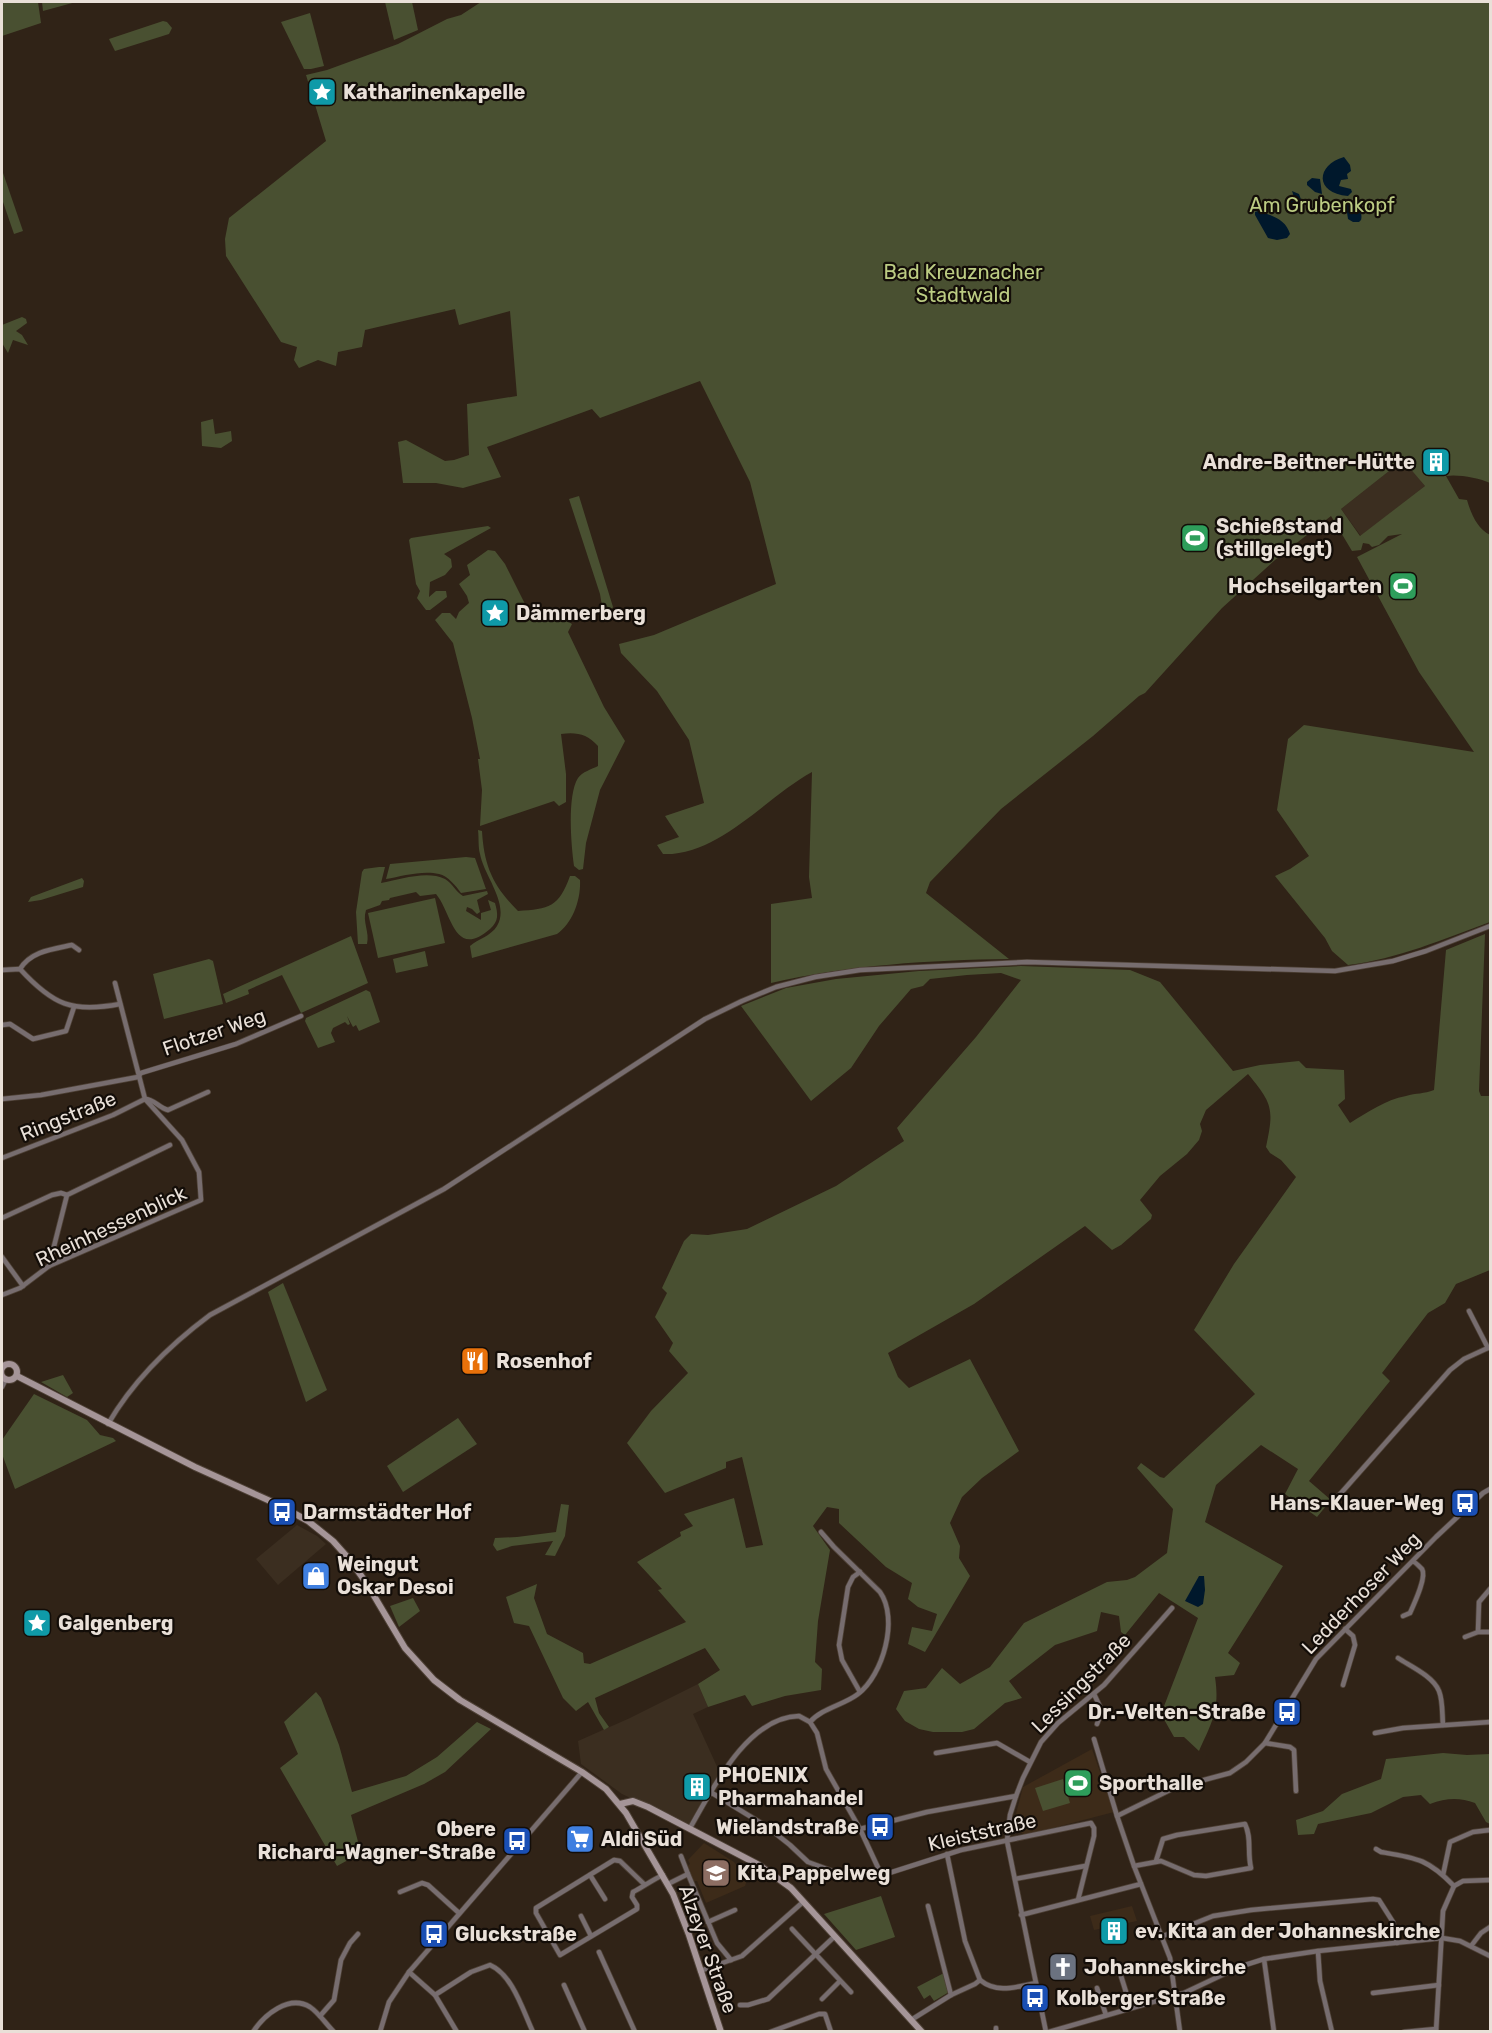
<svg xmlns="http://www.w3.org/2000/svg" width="1492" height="2033" font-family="Rubik,sans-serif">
<rect width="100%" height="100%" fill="#302317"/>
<g fill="#3b2e20">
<polygon points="1404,459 1425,486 1361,536 1341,509"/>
<polygon points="297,1525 317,1536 326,1544 278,1585 256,1559"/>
<polygon points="698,1684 708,1707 693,1714 720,1773 690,1826 622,1794 581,1764 578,1741 630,1718"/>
</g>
<g fill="#3d2b19">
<polygon points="1092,1749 1114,1812 1026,1835 1012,1829 1023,1787"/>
<polygon points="704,1843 734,1862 747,1880 745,1886 706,1903 697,1881 694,1881 687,1866 690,1864 688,1860"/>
<polygon points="1132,1906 1137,1921 1094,1930 1090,1916"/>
</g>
<g fill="#495031" fill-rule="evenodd">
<polygon points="2,2 38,2 41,23 2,36"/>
<polygon points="42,2 76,2 43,11"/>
<polygon points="385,2 412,2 418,30 394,40"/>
<path d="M481,2H1490V483C1479,478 1458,474 1446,476L1459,499L1467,500C1471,514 1477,528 1490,535V922C1444,939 1397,959 1348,965L1332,951L1325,938L1275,876L1290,869L1309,856L1277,810L1288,739L1304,725L1474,752L1419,672L1357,557L1402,534L1388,536L1379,545L1372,547L1369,544L1363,543L1361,550L1352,551L1331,516L1275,560L1222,608L1145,693L1139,696L1093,736L1001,809L930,882L926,893L1009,959C929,960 850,965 771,983V904L812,898L809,877L812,772C766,797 719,856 663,854L657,845L679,837L665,816L704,803L689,740L657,691L621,653L619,644L654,635L776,584L750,482L700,381L600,418L592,409L487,447L501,477L463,488L436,483H403L398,442L406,440L445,461L454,460L469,455L467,404L517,396L510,311L459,325L455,309L365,330L362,347L338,352L336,366L318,360L299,368L294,360L297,347L281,342L226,256L225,239L229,218L326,141L306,75L327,70L398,44L447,19L461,15ZM1403,460L1425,486L1360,536L1341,509Z"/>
<polygon points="310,13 324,66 311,69 304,69 281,22"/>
<polygon points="163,21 167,22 172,28 169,34 115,51 109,39"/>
<polygon points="2,170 23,231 14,234 2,199"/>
<polygon points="22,317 26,319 27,323 16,331 22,335 28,345 13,340 8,353 2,343 2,325"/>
<polygon points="213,419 215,434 231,431 232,441 221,448 202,446 201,422"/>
<polygon points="579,496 613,607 610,612 603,612 600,594 569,499"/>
<polygon points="488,526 491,528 444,554 451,559 452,567 445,575 430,582 429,597 436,591 446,591 447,597 430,610 426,610 417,598 420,591 416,584 409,540 411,538"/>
<path d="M488,550L495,551L505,564L529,612L540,619L561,617L572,624L568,632L604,707L625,741L600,790L586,843L583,869L579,870L574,866C571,845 567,795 578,778C582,772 592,769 598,766V746C587,734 577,732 561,734L566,774V802L559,806L554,801L480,826L482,790L478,759H480L472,718L453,643L435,620L442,613H450L456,619L459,612L469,603L467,596L459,584L470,575L467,565Z"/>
<path d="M478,830L482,831C484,866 493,886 518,911C549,909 559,907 570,876H575L580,880C581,899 573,923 557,934L472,958L470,946C478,939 491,936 497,926C510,904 484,876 480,854C478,847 479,838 478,830Z"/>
<path d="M466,857L475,858L486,889L461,893C456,886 448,876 439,874C423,870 402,876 386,879L390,864Z"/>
<path d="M379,867H385L381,883C400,880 426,870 445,879C452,883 456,892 463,896L487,891L488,894L477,900L480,912L477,914L472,909L467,907L466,911L481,920V913L491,910L488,900L495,903C498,914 499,921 490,929C454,960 452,913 436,894L420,896L416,892L390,898L389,900L382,901L380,905L366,910C362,922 370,932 367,944H358L356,912L362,872L364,869Z"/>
<polygon points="82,878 84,881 83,887 41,900 28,902 31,897"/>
<polygon points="435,898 445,943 378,958 368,913"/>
<path d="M1485,934L1479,1091L1481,1096H1490V1270L1456,1284L1445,1303L1428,1313L1382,1373L1390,1381L1309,1481L1331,1500L1317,1517L1285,1494L1298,1469L1261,1445L1216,1485L1205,1522L1283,1566L1228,1653L1240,1663L1234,1675L1215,1677C1220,1710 1212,1722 1199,1751L1184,1737H1174L1161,1714L1198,1618L1159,1593L1125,1635L1121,1632L1119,1616L1101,1612L1097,1631L1055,1645L1009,1681L1022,1698L1005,1703L974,1729L962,1732H933L919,1729L905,1721L896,1709L904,1691L926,1688L942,1668L960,1684L990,1667L1024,1623L1107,1582L1127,1580L1135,1577L1167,1553L1173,1509L1137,1468L1141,1463L1160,1477L1164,1478L1255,1394L1194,1330L1234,1264L1296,1177L1281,1160L1270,1153L1266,1147C1274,1109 1273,1104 1248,1074L1206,1110L1200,1124L1202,1131L1199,1140L1187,1154L1160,1176L1140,1200L1152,1215L1151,1219L1121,1245L1112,1250L1085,1226L974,1304L888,1353L898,1377L909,1388L970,1359L1019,1451L982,1478L962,1497L950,1523L960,1546L959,1558L970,1576L925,1652L908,1644L912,1627L932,1631L937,1614L918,1607L908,1599L912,1583L886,1567L839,1523V1509L827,1507L813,1526L830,1550L818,1621L815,1662L822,1669L821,1690L785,1696L752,1706L745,1695L708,1707L698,1684L720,1670L705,1648L595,1698L599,1713L609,1727L604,1730L588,1702L576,1711L563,1698L529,1626L514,1623L506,1597L537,1584L534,1598L547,1634L583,1653L584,1663L590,1664L686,1622L658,1590L662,1589L637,1562L681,1536L680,1532L693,1526L684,1514L734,1498L746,1548L763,1545L742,1457L726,1462V1468L665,1493L627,1443L651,1411L688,1373L669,1351L673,1343L655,1317L667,1293L662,1288L684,1241L691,1234L708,1235L747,1229L836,1186L904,1141L897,1128L976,1037L1021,980L1001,973L967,975L930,979L923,986L911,989L879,1026L851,1068L811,1101L741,1006L786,988L836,979L919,971L1021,966L1130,970L1160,982L1233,1071L1260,1065L1299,1061L1306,1068L1344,1070L1345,1099L1338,1105L1350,1123C1368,1112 1385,1100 1406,1096C1416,1093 1424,1094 1434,1090L1446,950Z"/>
<polygon points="351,936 368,983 301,1013 282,975 248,990 249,994 226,1003 223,994"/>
<polygon points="425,951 428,966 396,973 393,959"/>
<polygon points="209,959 213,961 223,1004 164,1019 153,974"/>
<polygon points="366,990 370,992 380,1022 359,1031 356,1025 353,1027 347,1016 350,1024 348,1025 345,1022 333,1028 331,1033 335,1042 318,1048 305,1021 306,1018"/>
<polygon points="283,1283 327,1390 306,1402 268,1292"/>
<polygon points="63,1375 73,1393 67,1397 41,1382"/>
<polygon points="34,1394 87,1420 100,1435 113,1438 116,1441 15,1489 2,1454 2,1440"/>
<polygon points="458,1418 477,1444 403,1492 387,1466"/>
<polygon points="561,1504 569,1505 565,1536 555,1556 545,1555 553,1541 512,1546 497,1551 493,1545 495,1538 517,1537 556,1532"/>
<polygon points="413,1598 420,1611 399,1627 390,1606"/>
<polygon points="316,1692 321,1698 339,1745 352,1792 406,1776 437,1757 477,1722 491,1729 445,1772 424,1784 351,1815 361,1853 337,1866 280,1768 298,1754 284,1722"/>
<path d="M1443,1753L1467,1755L1490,1754V1824L1486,1822L1475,1803C1459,1797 1446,1798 1430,1804L1421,1795L1403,1797L1371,1813L1318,1824L1314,1834L1298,1835L1296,1820L1323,1811L1342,1794L1381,1779L1386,1759Z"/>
<polygon points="1063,1779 1070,1803 1043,1811 1035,1788"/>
<polygon points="881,1896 895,1937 856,1950 824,1914"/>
<polygon points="944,1973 949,1992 934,2001 930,1995 924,1999 917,1987"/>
</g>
<g fill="#00182c">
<path d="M1344,157L1350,165L1351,171L1347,174L1348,179L1341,180L1339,186L1351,189L1352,192L1348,196C1314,193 1316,165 1344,157Z"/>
<polygon points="1312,178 1320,179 1322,194 1315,192 1307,185 1307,182"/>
<polygon points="1292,191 1299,194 1302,202 1300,210 1291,209 1286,205 1288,200 1291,201 1291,198 1294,197"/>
<path d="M1350,201C1358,201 1363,213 1361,220L1359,222H1353L1348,219L1346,206Z"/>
<path d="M1258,211C1271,215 1286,219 1290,234L1287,238L1277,240L1268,238L1255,215V212Z"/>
<polygon points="1199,1576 1204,1576 1205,1590 1203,1604 1198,1607 1185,1601"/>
</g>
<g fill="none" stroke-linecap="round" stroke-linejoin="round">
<g stroke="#4e4136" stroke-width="6">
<g id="street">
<path d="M20,969C31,951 53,949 72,945L79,950"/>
<path d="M2,970L20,969C53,1005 72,1013 120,1004"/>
<polyline points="2,1025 10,1024 33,1039 66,1031 74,1007"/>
<polyline points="2,1099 41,1095 138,1077 141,1073 236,1044 301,1016"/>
<path d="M2,1158L113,1115L145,1099C154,1099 159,1108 168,1110L208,1092"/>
<polyline points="2,1218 52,1195 61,1193 67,1195"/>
<polyline points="2,1257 23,1286"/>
<polyline points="49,1266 67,1195 170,1145"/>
<polyline points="2,1295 20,1288 49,1266 201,1200 199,1172 182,1140 145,1099 115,983"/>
<polyline points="1469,1311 1488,1348"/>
<polyline points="2,1387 6,1379"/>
<path d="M108,1424C133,1381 171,1344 210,1315L444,1189L705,1019L742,1001L776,987L815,977L860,970L1027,962L1335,971L1393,961L1426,951L1490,926"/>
<polyline points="1334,1501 1450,1370 1464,1359 1490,1347"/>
<polyline points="860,1572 853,1577 848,1587 839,1645 842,1660 860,1692"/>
<path d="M1403,1616L1410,1613C1414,1604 1427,1577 1422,1569C1421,1568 1415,1562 1414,1562"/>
<polyline points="1478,1632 1479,1602 1490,1589"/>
<polyline points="1465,1637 1478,1632 1490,1632"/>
<path d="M1398,1658C1410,1666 1433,1676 1439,1691C1443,1701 1442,1714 1443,1725"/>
<polyline points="1343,1685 1355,1645 1353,1636 1345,1629"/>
<polyline points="1094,1694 1102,1711 1097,1724"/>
<path d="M810,1722C822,1708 844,1705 858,1694C883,1675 899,1619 880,1592L834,1547L821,1532"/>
<polyline points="1375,1733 1403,1728 1490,1722"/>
<polyline points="1094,1739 1117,1816 1134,1866 1170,1958 1180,2032"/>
<polyline points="1265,1743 1290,1747 1294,1750 1296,1791"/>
<polyline points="936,1753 997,1743 1030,1762"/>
<polyline points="712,1793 766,1826 790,1845 808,1862 849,1877"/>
<polyline points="1117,1816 1174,1788 1230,1773 1246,1762 1265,1743 1316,1659 1436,1537 1483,1493 1490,1489"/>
<path d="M690,1828C712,1790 747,1717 799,1716L810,1722L817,1733L826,1769L860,1829L881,1874H886L961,1850L1091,1823L1094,1828V1836L1078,1900"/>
<polyline points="860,1829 927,1812 1016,1796"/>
<path d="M1376,1849L1381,1852C1417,1858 1428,1859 1454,1886"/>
<polyline points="947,1854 965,1941 980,1980"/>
<polyline points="681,1856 688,1874"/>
<path d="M1134,1866L1161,1861L1194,1875L1206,1876L1251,1868C1247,1852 1252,1838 1245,1824L1177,1835L1163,1839L1156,1861"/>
<polyline points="590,1875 605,1899"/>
<polyline points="1443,1875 1450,1842 1473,1832 1490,1830"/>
<polyline points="1015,1879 1085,1866"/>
<polyline points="668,1884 688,1874 717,1943 731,1960"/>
<path d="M645,1885L620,1861L614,1860L536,1908V1913L560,1955L637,1909V1905L632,1897L633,1892C643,1887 652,1880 663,1875"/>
<polyline points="1454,1886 1463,1881 1490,1880"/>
<polyline points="400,1892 422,1883 428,1885 459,1913"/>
<polyline points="928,1906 951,1995"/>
<polyline points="1021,1915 1141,1884"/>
<polyline points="581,1916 591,1936"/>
<polyline points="708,1922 735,1910"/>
<polyline points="792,1929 851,1992"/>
<polyline points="1163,1936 1213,1916 1251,1910 1373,1899 1379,1900 1393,1922 1397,1943"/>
<polyline points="1471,1946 1481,1933 1490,1927"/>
<polyline points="1318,1951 1320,1981 1332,2032"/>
<polyline points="599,1952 635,2032"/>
<polyline points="1264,1959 1274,2032"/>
<polyline points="700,1971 742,1956 803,1902"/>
<polyline points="409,1972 435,1995 457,2032"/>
<polyline points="1121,1976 1131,2008"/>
<polyline points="564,1985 585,2032"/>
<polyline points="1097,1988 1106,2015"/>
<polyline points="1373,1993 1439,1985"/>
<path d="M435,1995L471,1972L490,1965C513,1975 523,2011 533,2032"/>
<polyline points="822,1999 840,1981"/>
<polyline points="740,2005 748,2005 768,1999 835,1936"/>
<polyline points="320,2016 334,2000 341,1960 350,1943 358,1934"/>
<path d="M911,2020L951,1995L975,1984L980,1980C997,1994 1016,1987 1036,1983"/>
<path d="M253,2032C264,2015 289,1994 310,2007C319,2013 326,2024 334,2032"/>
<polyline points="380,2032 389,2002 409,1972 582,1772"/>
<polyline points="770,2032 819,2014 825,2014 831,2032"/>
<polyline points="996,2032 996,2028"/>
<polyline points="1046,2032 1007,1841 1010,1815 1016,1796 1023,1778 1041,1742 1058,1723 1104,1685 1172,1608"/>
<polyline points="1049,2032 1184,1993 1239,1967 1264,1959 1318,1951 1442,1938 1460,1941 1490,1956"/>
<polyline points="1404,2032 1436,2029"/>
<polyline points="1436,2032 1443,1911 1454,1886"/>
</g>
</g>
<g stroke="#4e4136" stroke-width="8">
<g id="secondary">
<circle cx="9" cy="1372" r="8"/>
<polyline points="17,1376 195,1467 279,1505 308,1521 333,1541 350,1560 367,1584 405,1648 434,1680 460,1700 582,1772 606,1789 626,1813 673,1894 689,1935 721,2032"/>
<polyline points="620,1804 633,1801 648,1807 759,1865 791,1888 922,2032"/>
</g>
</g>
<use href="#street" stroke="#776d6f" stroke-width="4.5"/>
<use href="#secondary" stroke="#a59598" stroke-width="6"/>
</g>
<defs>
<g id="sight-square" transform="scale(1.5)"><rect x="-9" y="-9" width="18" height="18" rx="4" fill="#0f9aa8" stroke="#130d08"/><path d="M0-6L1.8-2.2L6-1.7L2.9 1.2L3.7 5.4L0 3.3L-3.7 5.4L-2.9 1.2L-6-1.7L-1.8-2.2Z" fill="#fff"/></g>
<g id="building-square" transform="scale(1.5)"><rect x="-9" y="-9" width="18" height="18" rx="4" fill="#0f9aa8" stroke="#130d08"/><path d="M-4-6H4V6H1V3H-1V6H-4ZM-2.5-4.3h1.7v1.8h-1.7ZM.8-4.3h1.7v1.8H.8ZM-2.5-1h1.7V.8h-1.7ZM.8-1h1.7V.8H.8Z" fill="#fff"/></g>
<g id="stadium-square" transform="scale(1.5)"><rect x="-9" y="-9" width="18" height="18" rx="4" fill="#2e9e5b" stroke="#130d08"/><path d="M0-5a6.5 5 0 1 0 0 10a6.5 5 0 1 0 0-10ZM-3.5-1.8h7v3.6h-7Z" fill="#fff"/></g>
<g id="restaurant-square" transform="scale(1.5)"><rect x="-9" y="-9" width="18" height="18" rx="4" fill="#e8710a" stroke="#130d08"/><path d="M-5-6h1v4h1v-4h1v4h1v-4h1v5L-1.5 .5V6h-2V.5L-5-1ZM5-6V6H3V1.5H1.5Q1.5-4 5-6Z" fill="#fff"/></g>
<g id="bus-square" transform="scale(1.5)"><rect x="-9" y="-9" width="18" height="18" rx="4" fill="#1a4fb4" stroke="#130d08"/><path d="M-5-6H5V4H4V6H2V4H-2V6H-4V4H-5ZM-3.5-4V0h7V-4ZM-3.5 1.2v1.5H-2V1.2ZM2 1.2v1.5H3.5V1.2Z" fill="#fff"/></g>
<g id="shop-square" transform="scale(1.5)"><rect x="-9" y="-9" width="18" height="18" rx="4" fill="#3f7fe0" stroke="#130d08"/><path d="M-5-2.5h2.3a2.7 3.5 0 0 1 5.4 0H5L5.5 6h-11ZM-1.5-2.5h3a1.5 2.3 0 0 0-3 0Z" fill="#fff"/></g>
<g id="supermarket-square" transform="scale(1.5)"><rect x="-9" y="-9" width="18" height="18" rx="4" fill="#3f7fe0" stroke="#130d08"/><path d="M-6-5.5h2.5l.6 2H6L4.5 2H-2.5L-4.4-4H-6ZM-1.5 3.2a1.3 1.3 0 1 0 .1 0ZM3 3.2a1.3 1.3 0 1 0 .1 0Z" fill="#fff"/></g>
<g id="school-square" transform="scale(1.5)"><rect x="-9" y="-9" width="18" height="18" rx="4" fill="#8d6e63" stroke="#130d08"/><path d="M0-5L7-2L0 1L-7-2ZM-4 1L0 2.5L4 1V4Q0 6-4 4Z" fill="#fff"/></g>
<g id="church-square" transform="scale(1.5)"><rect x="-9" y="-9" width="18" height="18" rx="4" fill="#6b7280" stroke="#130d08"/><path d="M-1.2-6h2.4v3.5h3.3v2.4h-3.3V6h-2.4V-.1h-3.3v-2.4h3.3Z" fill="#fff"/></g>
</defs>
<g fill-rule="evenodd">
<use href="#sight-square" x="322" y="92"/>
<use href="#building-square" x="1436" y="462"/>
<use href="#stadium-square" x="1195" y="538"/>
<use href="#stadium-square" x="1403" y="586"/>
<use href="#sight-square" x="495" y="613"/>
<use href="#restaurant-square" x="475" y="1361"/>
<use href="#bus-square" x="1465" y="1503"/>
<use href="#bus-square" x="282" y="1512"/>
<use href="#shop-square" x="316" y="1576"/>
<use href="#sight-square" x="37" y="1623"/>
<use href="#bus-square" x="1287" y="1712"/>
<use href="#stadium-square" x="1078" y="1783"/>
<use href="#building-square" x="697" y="1787"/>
<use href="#bus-square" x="880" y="1827"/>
<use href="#supermarket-square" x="580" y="1839"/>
<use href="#bus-square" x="517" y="1841"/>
<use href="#school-square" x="716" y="1873"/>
<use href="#building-square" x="1114" y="1931"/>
<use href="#bus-square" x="434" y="1934"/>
<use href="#church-square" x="1063" y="1967"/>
<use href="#bus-square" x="1035" y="1998"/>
</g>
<g text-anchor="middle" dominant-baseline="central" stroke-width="4.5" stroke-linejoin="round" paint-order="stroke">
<g font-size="20" font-weight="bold" fill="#e9e0d8" stroke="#130d08" text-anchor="start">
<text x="343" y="92">Katharinenkapelle</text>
<text x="1415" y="462" text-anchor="end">Andre-Beitner-Hütte</text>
<text x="1216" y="526">Schießstand<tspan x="1216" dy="23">(stillgelegt)</tspan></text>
<text x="1382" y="586" text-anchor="end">Hochseilgarten</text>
<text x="516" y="613">Dämmerberg</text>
<text x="496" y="1361">Rosenhof</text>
<text x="1444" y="1503" text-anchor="end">Hans-Klauer-Weg</text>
<text x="303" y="1512">Darmstädter Hof</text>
<text x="337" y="1564">Weingut<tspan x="337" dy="23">Oskar Desoi</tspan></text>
<text x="58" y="1623">Galgenberg</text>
<text x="1266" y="1712" text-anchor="end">Dr.-Velten-Straße</text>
<text x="718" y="1775">PHOENIX<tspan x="718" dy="23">Pharmahandel</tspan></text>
<text x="1099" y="1783">Sporthalle</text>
<text x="859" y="1827" text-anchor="end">Wielandstraße</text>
<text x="496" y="1829" text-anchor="end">Obere<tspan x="496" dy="23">Richard-Wagner-Straße</tspan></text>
<text x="601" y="1839">Aldi Süd</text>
<text x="737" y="1873">Kita Pappelweg</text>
<text x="1135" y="1931">ev. Kita an der Johanneskirche</text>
<text x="455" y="1934">Gluckstraße</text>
<text x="1084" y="1967">Johanneskirche</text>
<text x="1056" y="1998">Kolberger Straße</text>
</g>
<g font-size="20" fill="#bccc83" stroke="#130d08">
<text x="1322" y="205">Am Grubenkopf</text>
<text x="963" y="272">Bad Kreuznacher<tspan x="963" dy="23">Stadtwald</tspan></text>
</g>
<g font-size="20" fill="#e9e0d8" stroke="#130d08">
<text transform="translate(214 1032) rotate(-19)">Flotzer Weg</text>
<text transform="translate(68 1116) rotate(-22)">Ringstraße</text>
<text transform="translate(111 1226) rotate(-25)">Rheinhessenblick</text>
<text transform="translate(1361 1593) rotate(-46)">Ledderhoser Weg</text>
<text transform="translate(1081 1683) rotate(-45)">Lessingstraße</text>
<text transform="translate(982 1832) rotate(-13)">Kleiststraße</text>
<text transform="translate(708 1949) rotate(70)">Alzeyer Straße</text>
</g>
</g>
<rect width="1492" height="2033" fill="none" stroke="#e9e0d8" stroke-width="6"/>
</svg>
